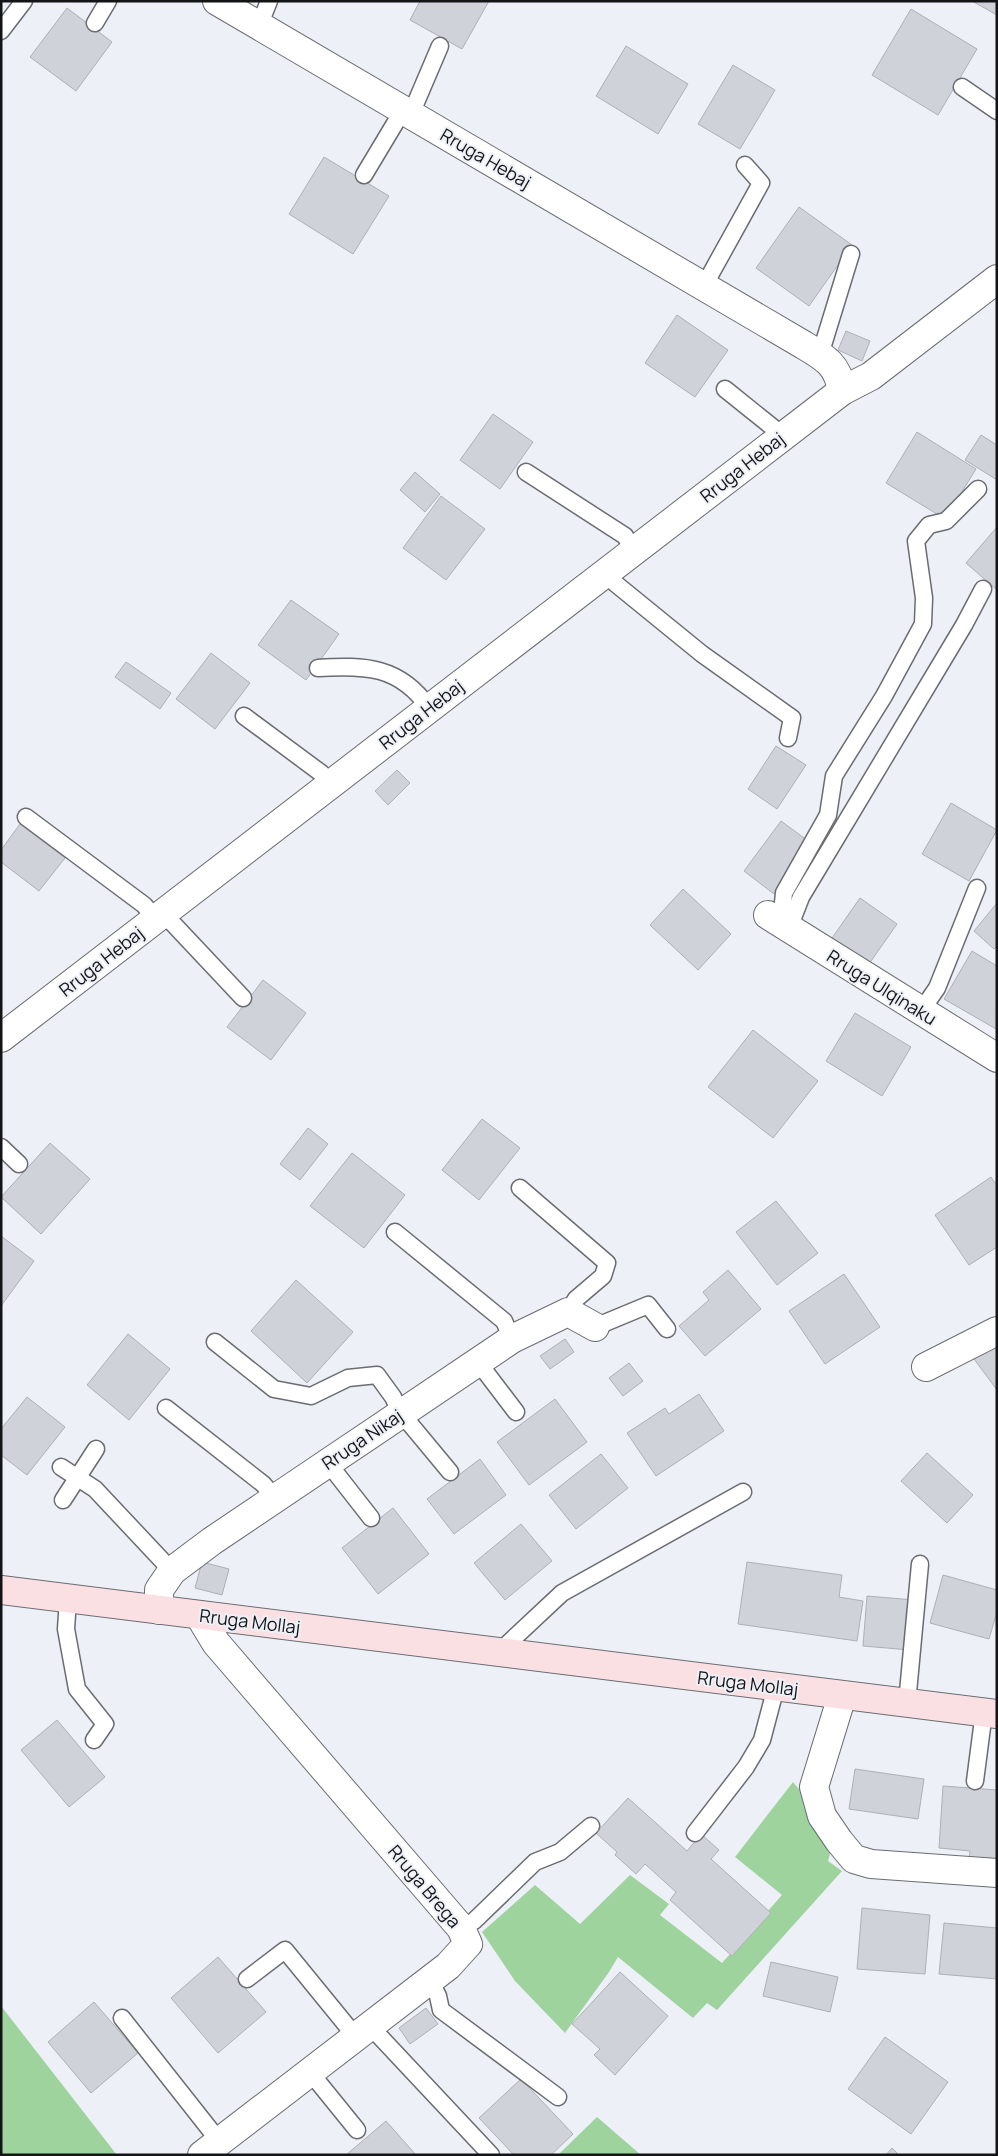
<svg xmlns="http://www.w3.org/2000/svg" width="998" height="2156" font-family="Manrope,sans-serif">
<rect width="100%" height="100%" fill="#edf0f7"/>
<g fill="#9ed39e">
<path d="M793,1782C808,1799 838,1837 828,1861L842,1871L717,2010L707,2003L693,2018L618,1957L609,1972L565,2033L515,1981L482,1932L535,1885L580,1924L630,1875L669,1904L660,1915L722,1963L782,1895L735,1857Z"/>
<polygon points="1,2006 117,2155 1,2155"/>
<polygon points="597,2117 641,2155 558,2155"/>
</g>
<g fill="#d0d2d9" stroke="#aeb0b7">
<polygon points="420,1 489,1 462,49 410,20"/>
<polygon points="972,1 997,1 997,15"/>
<polygon points="67,8 112,42 76,91 30,57"/>
<polygon points="911,9 977,49 938,115 872,75"/>
<polygon points="626,46 688,84 658,134 596,96"/>
<polygon points="733,65 775,90 740,149 698,124"/>
<polygon points="324,157 389,196 353,254 289,214"/>
<polygon points="799,207 852,245 809,306 756,268"/>
<polygon points="677,315 728,350 695,397 645,363"/>
<polygon points="846,331 870,341 862,361 838,350"/>
<polygon points="493,414 533,442 500,489 460,460"/>
<polygon points="917,432 976,469 945,519 886,483"/>
<polygon points="981,435 997,445 997,480 965,460"/>
<polygon points="415,472 440,494 425,512 400,490"/>
<polygon points="441,496 485,529 446,580 403,548"/>
<polygon points="997,527 997,590 966,563"/>
<polygon points="291,600 339,634 306,680 258,645"/>
<polygon points="211,653 250,683 215,729 176,699"/>
<polygon points="126,662 171,693 160,709 115,677"/>
<polygon points="776,746 806,765 777,809 748,789"/>
<polygon points="397,770 410,783 388,805 375,791"/>
<polygon points="951,803 997,830 969,881 922,854"/>
<polygon points="781,821 811,843 774,894 744,871"/>
<polygon points="20,824 65,858 39,891 1,862 1,850"/>
<polygon points="683,889 731,934 698,970 650,925"/>
<polygon points="860,898 897,924 869,964 832,938"/>
<polygon points="997,903 997,946 994,949 974,931"/>
<polygon points="972,951 997,966 996,1029 944,999"/>
<polygon points="263,980 306,1013 271,1060 227,1027"/>
<polygon points="855,1013 911,1047 882,1096 826,1061"/>
<polygon points="753,1030 818,1081 773,1138 708,1087"/>
<polygon points="482,1119 520,1148 479,1200 442,1170"/>
<polygon points="308,1128 328,1144 300,1180 280,1164"/>
<polygon points="50,1143 90,1179 41,1234 1,1197"/>
<polygon points="352,1153 405,1195 364,1248 310,1206"/>
<polygon points="991,1177 997,1186 997,1247 969,1265 935,1215"/>
<polygon points="776,1201 818,1253 777,1285 736,1232"/>
<polygon points="1,1236 34,1261 1,1306"/>
<polygon points="728,1270 761,1309 705,1356 679,1326 709,1300 703,1292"/>
<polygon points="844,1274 880,1327 825,1364 789,1311"/>
<polygon points="296,1280 353,1332 307,1383 251,1331"/>
<polygon points="128,1334 170,1369 129,1420 87,1385"/>
<polygon points="565,1339 574,1352 550,1369 540,1356"/>
<polygon points="997,1342 997,1390 974,1359"/>
<polygon points="629,1363 643,1381 623,1396 609,1378"/>
<polygon points="699,1394 724,1431 656,1476 627,1433 665,1408 669,1414"/>
<polygon points="27,1397 65,1427 27,1475 1,1455 1,1429"/>
<polygon points="555,1399 587,1442 529,1485 497,1442"/>
<polygon points="927,1453 973,1495 947,1523 901,1481"/>
<polygon points="601,1454 628,1488 576,1529 549,1495"/>
<polygon points="480,1459 506,1495 454,1534 427,1499"/>
<polygon points="393,1508 429,1554 378,1594 342,1548"/>
<polygon points="521,1524 552,1561 505,1600 474,1563"/>
<polygon points="202,1562 229,1569 222,1595 195,1588"/>
<polygon points="747,1562 842,1575 839,1597 863,1601 857,1641 738,1624"/>
<polygon points="943,1575 997,1590 997,1612 989,1639 930,1623"/>
<polygon points="867,1596 914,1600 910,1650 863,1646"/>
<polygon points="57,1720 105,1777 69,1807 21,1750"/>
<polygon points="855,1769 924,1779 918,1819 849,1809"/>
<polygon points="943,1786 997,1790 997,1871 968,1869 970,1851 939,1848"/>
<polygon points="628,1798 687,1851 701,1834 719,1850 711,1859 771,1913 732,1956 670,1900 676,1892 645,1864 636,1874 615,1855 617,1852 596,1833"/>
<polygon points="862,1908 930,1915 925,1974 857,1969"/>
<polygon points="944,1923 997,1928 997,1979 939,1974"/>
<polygon points="218,1957 266,2012 218,2053 171,1998"/>
<polygon points="771,1962 838,1977 830,2012 763,1996"/>
<polygon points="620,1972 668,2016 615,2075 594,2055 600,2049 572,2024"/>
<polygon points="94,2002 138,2053 91,2093 48,2042"/>
<polygon points="426,2008 438,2024 410,2044 399,2028"/>
<polygon points="885,2037 948,2082 911,2134 848,2089"/>
<polygon points="521,2079 573,2134 551,2155 514,2155 479,2118"/>
<polygon points="386,2121 416,2155 346,2155"/>
<polygon points="892,2148 899,2155 886,2155"/>
</g>
<g fill="none" stroke-linecap="round" stroke-linejoin="round">
<g stroke="#6a6c72" stroke-width="19">
<g id="lane">
<polyline points="95,23 108,1"/>
<polyline points="259,26 269,1"/>
<polyline points="1,31 24,1"/>
<polyline points="962,87 997,111"/>
<polyline points="411,114 440,46"/>
<polyline points="364,175 403,110"/>
<polyline points="704,286 761,183 745,165"/>
<polyline points="820,355 851,254"/>
<polyline points="725,389 776,430 781,438"/>
<polyline points="526,472 625,536 634,551"/>
<polyline points="605,573 616,584 702,654 792,718 788,738"/>
<path d="M318,668C365,665 400,666 429,708"/>
<polyline points="244,716 321,773 332,784"/>
<polyline points="26,817 144,905 156,919"/>
<polyline points="163,913 243,998"/>
<polyline points="781,923 784,893 828,815 834,776 884,696 923,624 924,598 916,541 929,525 946,521 978,489"/>
<polyline points="789,928 801,897 964,625 983,589"/>
<polyline points="921,1011 937,988 977,888"/>
<polyline points="1,1147 19,1164"/>
<polyline points="520,1188 607,1263 603,1276 576,1299 568,1312"/>
<polyline points="395,1232 504,1321 512,1339"/>
<polyline points="595,1327 648,1305 667,1329"/>
<polyline points="215,1342 274,1389 311,1396 348,1378 377,1375 393,1397 401,1413 450,1472"/>
<polyline points="478,1362 516,1412"/>
<polyline points="166,1408 263,1484 275,1498"/>
<polyline points="328,1463 371,1518"/>
<polyline points="61,1467 95,1489 172,1571"/>
<polyline points="63,1500 96,1449"/>
<polyline points="68,1599 66,1629 77,1689 105,1724 94,1740"/>
<polyline points="499,1652 562,1593 743,1492"/>
<polyline points="907,1703 920,1564"/>
<polyline points="975,1781 984,1712"/>
<polyline points="695,1833 746,1767 762,1740 776,1687"/>
<polyline points="461,1928 474,1921 535,1862 560,1852 591,1826"/>
<polyline points="247,1979 285,1950 356,2037"/>
<polyline points="430,1980 438,1996 441,2010 558,2097"/>
<polyline points="122,2018 219,2141"/>
<polyline points="370,2026 491,2155"/>
<polyline points="310,2072 357,2130"/>
</g>
</g>
<g stroke="#6a6c72" stroke-width="30">
<g id="street">
<path d="M217,1L802,344C824,357 838,364 842,391"/>
<polyline points="768,915 997,1058"/>
<polyline points="1,1038 842,391 871,376 997,279"/>
<polyline points="926,1367 997,1331"/>
<polyline points="159,1610 159,1590 172,1571 212,1541 512,1339 568,1312 595,1327"/>
<polyline points="199,1615 216,1643 461,1928 468,1944 448,1966 202,2155"/>
<polyline points="842,1696 814,1787 822,1816 839,1841 854,1859 871,1864 997,1873"/>
</g>
</g>
<g stroke="#6a6c72" stroke-width="30">
<polyline id="secondary" points="1,1590 997,1714"/>
</g>
<use href="#lane" stroke="#fff" stroke-width="16"/>
<use href="#street" stroke="#fff" stroke-width="28"/>
<use href="#secondary" stroke="#fbe0e3" stroke-width="28"/>
</g>
<g text-anchor="middle" dominant-baseline="central" stroke-width="4" stroke-linejoin="round" paint-order="stroke">
<g font-size="18" fill="#131416" stroke="#edf0f7">
<text transform="translate(486 158) rotate(30)">Rruga Hebaj</text>
<text transform="translate(742 467) rotate(-38)">Rruga Hebaj</text>
<text transform="translate(421 714) rotate(-38)">Rruga Hebaj</text>
<text transform="translate(101 961) rotate(-38)">Rruga Hebaj</text>
<text transform="translate(882 987) rotate(32)">Rruga Ulqinaku</text>
<text transform="translate(362 1439) rotate(-34)">Rruga Nikaj</text>
<text transform="translate(250 1621) rotate(7)">Rruga Mollaj</text>
<text transform="translate(748 1683) rotate(7)">Rruga Mollaj</text>
<text transform="translate(425 1886) rotate(50)">Rruga Brega</text>
</g>
</g>
<rect width="998" height="2156" fill="none" stroke="#131416" stroke-width="5"/>
</svg>
